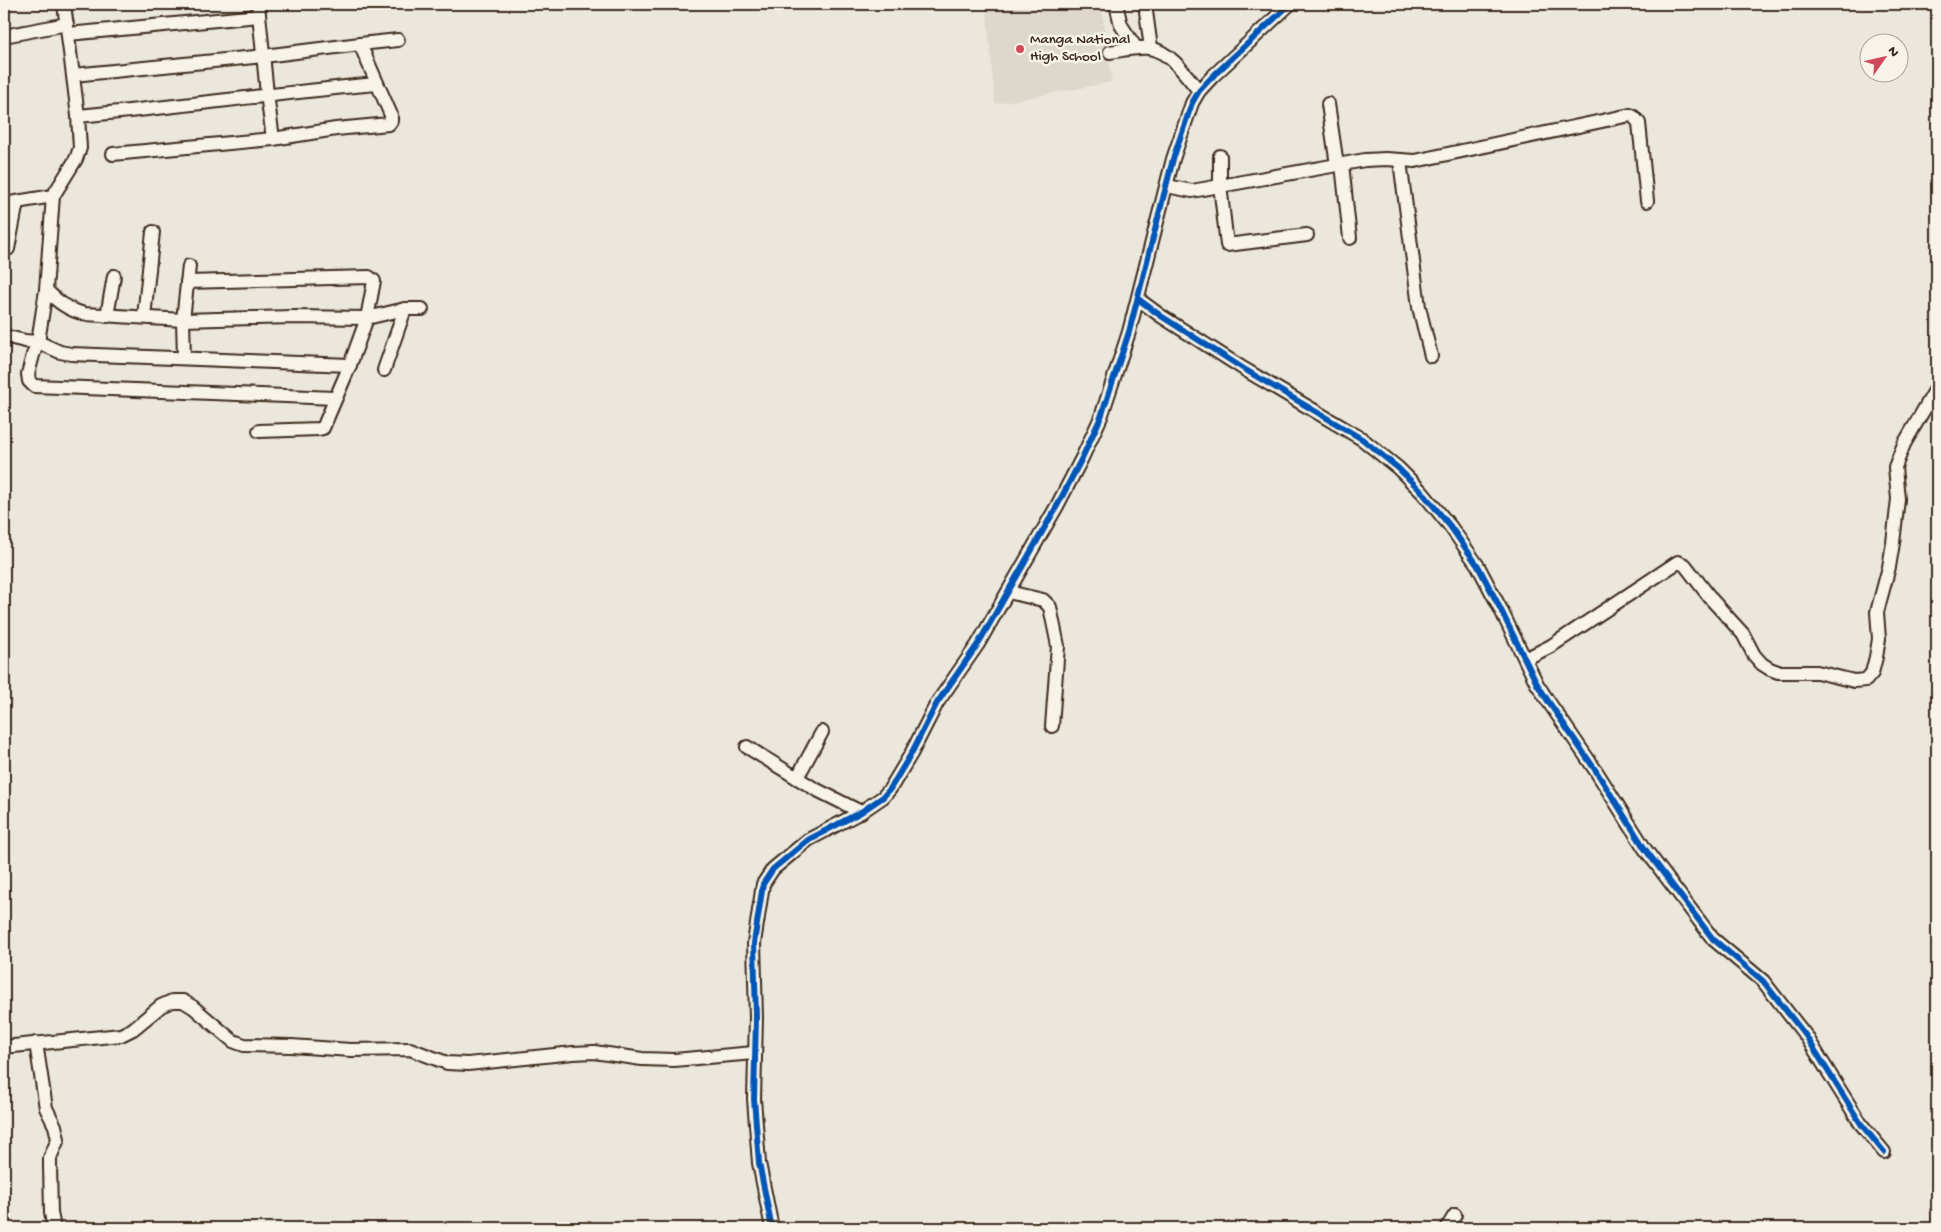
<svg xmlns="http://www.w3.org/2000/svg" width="1941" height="1232" font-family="'Gochi Hand',sans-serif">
<rect width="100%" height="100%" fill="#ece7dc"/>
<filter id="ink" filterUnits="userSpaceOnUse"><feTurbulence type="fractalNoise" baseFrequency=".02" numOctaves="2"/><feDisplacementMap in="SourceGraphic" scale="10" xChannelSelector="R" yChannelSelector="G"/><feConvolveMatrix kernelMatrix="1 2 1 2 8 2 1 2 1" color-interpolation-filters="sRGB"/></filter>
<g filter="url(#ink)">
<polygon fill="#ddd7cc" points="986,4 1101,4 1112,82 995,104"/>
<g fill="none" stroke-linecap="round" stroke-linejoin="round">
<g stroke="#3b2a1e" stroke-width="16">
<g id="minor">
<path d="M64,4L78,116L80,148L76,159L53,196L46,290C58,302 68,310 85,314L183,320L291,317L367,318L405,309H422"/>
<polyline points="258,4 267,94 273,139"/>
<polyline points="1116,4 1121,25 1136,48"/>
<polyline points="1145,4 1151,48"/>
<polyline points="68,34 259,16"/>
<polyline points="4,36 67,24"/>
<path d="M1110,52C1123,50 1136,47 1149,48C1170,51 1187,76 1199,91"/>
<polyline points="73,75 264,56 360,44"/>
<polyline points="1328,104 1337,165"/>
<path d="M78,116C178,107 277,93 377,84"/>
<polyline points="113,154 273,139 336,129 389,124 391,121 391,115 360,44 398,40"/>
<polyline points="1220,156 1220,185 1227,245 1307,235"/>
<polyline points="1400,161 1419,307 1431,356"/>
<polyline points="1342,164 1350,238"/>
<polyline points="1167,186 1192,191 1365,160 1386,159 1415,161 1630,115 1634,117 1639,123 1647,201"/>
<polyline points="4,204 53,196"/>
<polyline points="8,249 17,202"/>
<polyline points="187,282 369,277 374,281 367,318 350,365 323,428 319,429 259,431"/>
<polyline points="46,290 38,342 33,355 28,374 29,381 34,386 335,398"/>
<polyline points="1138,299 1161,316 1244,369 1362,439 1398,468 1422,492 1450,526 1478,566 1498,604 1537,684 1548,701 1596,771 1645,849 1713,939 1763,981 1806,1036 1861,1124 1884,1152"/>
<polyline points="107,316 114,276"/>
<polyline points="144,317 153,232"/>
<polyline points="4,336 25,341 38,342 60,352 71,354 350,365"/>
<polyline points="184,358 183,320 189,266"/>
<polyline points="384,370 405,309"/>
<polyline points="1008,592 1043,600 1050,607 1058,646 1052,726"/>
<polyline points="1525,659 1551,646 1678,562 1685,565 1712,600 1743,634 1754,655 1762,664 1770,669 1778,672 1817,672 1854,681 1866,680 1872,673 1876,657 1879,639 1877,612 1889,567 1893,543 1898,499 1895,467 1904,444 1937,387"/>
<polyline points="747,747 815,789 861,812"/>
<polyline points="797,778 822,732"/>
<polyline points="36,1043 46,1108 55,1126 58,1139 50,1158 50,1165 51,1213 54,1228"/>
<polyline points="4,1047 121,1035 133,1029 161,1006 172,1001 183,1001 193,1007 233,1041 244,1045 291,1046 351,1050 410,1049 447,1063 468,1064 573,1053 594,1052 642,1059 674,1060 754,1053"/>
<polyline points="772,1228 759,1163 754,1099 756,1018 754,943 763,884 773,869 808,840 861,812 883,797 890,789 911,754 937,703 978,644 1057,506 1082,458 1101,417 1129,332 1173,159 1192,103 1199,91 1212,77 1290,4"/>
<polyline points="1447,1228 1455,1215"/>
</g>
</g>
<use href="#minor" stroke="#f7f3e8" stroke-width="12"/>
<g stroke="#f7f3e8" stroke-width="9">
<g id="cycleway">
<polyline points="1138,299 1161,316 1244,369 1362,439 1398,468 1422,492 1450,526 1478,566 1498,604 1537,684 1548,701 1596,771 1645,849 1713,939 1763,981 1806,1036 1861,1124 1884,1152"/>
<polyline points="772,1228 759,1163 754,1099 756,1018 754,943 763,884 773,869 808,840 861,812 883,797 890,789 911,754 937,703 978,644 1057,506 1082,458 1101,417 1129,332 1173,159 1192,103 1199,91 1212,77 1290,4"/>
</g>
</g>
<use href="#cycleway" stroke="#0057b8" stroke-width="6"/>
</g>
</g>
<circle fill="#d1495b" stroke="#f7f3e8" stroke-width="2" cx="1020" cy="49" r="5"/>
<g text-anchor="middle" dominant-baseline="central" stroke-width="5" stroke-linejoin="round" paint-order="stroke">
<g font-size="15" fill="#3b2a1e" stroke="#f7f3e8" text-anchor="start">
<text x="1030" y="40">Manga National<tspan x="1030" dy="17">High School</tspan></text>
</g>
</g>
<rect width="1941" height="1232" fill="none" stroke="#f7f3e8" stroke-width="20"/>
<rect x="10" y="10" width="1921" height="1212" fill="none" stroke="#3b2a1e" stroke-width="2" filter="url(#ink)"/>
<g transform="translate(1884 58) rotate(56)"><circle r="24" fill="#f7f3e8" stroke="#aca397"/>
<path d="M0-4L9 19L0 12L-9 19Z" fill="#d1495b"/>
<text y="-8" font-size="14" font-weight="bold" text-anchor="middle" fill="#3b2a1e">N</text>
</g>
</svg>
